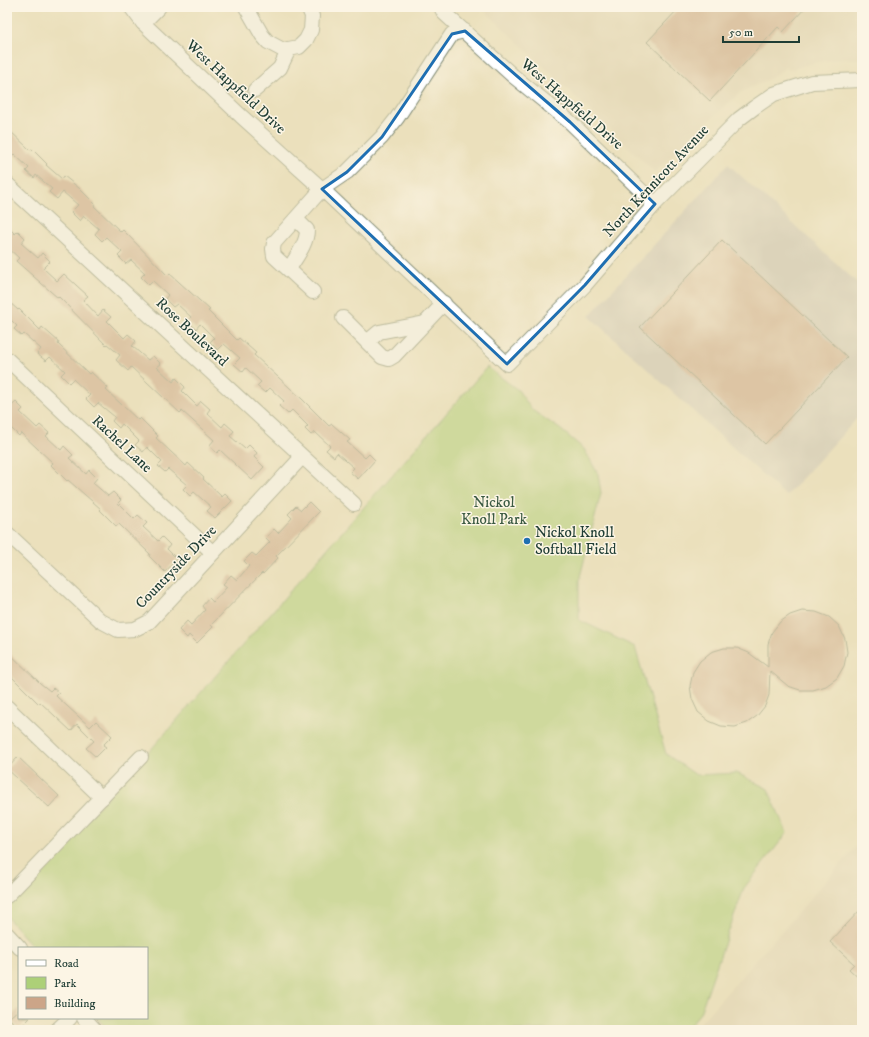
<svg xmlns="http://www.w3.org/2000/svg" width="869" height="1037" font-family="'IM FELL DW Pica',serif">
<rect width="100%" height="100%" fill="#fcf5e5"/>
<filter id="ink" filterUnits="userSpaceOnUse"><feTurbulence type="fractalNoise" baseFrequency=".025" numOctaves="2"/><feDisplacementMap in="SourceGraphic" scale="8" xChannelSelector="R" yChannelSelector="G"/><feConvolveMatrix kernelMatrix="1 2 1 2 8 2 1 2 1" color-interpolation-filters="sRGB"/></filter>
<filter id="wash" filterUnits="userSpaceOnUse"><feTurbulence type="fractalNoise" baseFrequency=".012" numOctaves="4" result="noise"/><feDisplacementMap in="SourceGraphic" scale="16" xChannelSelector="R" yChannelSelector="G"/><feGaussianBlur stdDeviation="0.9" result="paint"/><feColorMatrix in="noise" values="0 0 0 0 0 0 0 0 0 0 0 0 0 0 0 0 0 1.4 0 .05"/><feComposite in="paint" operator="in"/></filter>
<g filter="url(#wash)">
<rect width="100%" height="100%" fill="#ebe0bc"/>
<g fill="#e0d3b5">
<polygon points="481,7 862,7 862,59 836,59 817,62 789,70 786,67 771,78 741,92 705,124 655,172"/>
<polygon points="862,840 862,1030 694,1030"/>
</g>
<polygon fill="#c9c3b8" points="728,164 862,287 862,413 786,496 589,316"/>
<polygon fill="#add078" stroke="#668656" points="487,367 518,390 532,410 560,429 584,449 598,474 601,493 579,581 579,620 635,647 666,754 696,775 737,773 768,789 787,833 744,888 700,1013 686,1030 109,1030 97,1018 147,1018 147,948 34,948 7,917 7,906 147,754"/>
<g id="blocks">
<g fill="#cca588">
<polygon points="680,7 806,7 783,32 778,27 710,101 647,42"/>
<polygon points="7,128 30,150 32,149 47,164 46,165 62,179 64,176 79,188 95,204 94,206 121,232 123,230 167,275 169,273 210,310 208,311 237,340 239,338 256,353 254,355 302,399 329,426 332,424 350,440 347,442 365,458 369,454 375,460 358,479 350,472 354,468 337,453 334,457 326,450 330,446 315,432 311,435 305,429 308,426 292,410 288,414 279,406 284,401 270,388 265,393 257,386 261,382 246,368 243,372 234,364 240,358 224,344 218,350 210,342 214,338 200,324 196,329 188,321 191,317 177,304 173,307 165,299 168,295 153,281 149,285 141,277 145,273 131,260 126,264 118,256 122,252 106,237 102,241 95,234 99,229 84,216 80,221 71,212 78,205 63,192 57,199 49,192 52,189 36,175 34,178 26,171 29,168 14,154 12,156 7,152"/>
<polygon points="7,226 15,234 18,231 25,238 21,243 38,258 42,253 50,261 43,268 57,281 64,274 88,296 83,300 98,316 103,310 111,317 107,321 124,338 128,334 136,341 132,346 148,360 153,356 161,364 157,367 173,382 176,378 185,387 182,391 197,406 201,401 210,409 207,413 222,427 225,423 234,431 230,436 245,449 249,445 257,453 254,457 264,467 252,480 220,450 217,453 209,446 214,440 182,411 180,413 131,367 128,371 116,360 120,355 107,344 106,345 59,297 58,298 16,261 19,258 7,247"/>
<polygon points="722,240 847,357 765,444 640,327"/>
<polygon points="7,300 18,310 19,309 40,330 42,327 59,342 58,344 89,374 91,372 108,388 106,390 138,420 140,418 158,436 156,438 186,466 188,463 204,478 203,479 222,497 225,494 232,501 215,518 207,511 211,507 194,492 190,496 183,489 187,485 168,469 165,472 158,466 162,462 147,447 143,452 135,445 139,441 122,424 119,428 112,421 115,417 98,403 94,407 86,399 90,395 73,379 69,383 61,375 65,371 50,357 46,361 37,354 41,349 24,334 22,336 14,329 17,326 7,316"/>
<polygon points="16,402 23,409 20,412 37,428 40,425 49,433 46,436 61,450 64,446 73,455 69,458 86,474 89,470 97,478 93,483 108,496 113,492 121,500 118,503 134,519 138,515 147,523 143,527 158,541 162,537 170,545 167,549 177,559 165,572 149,556 150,554 119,524 116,526 100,510 101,509 68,480 67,481 51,465 53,463 21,433 19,436 7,424 7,415 11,411 8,409"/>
<polygon points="309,502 319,512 276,556 278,558 263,574 262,573 211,625 213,627 197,643 189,635 187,638 179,630 187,621 191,625 205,610 202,606 209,598 213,602 227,587 223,584 231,575 237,580 249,566 244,561 252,553 256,556 270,542 266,538 274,529 278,533 292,518 288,514 296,506 301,510"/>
<polygon points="802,611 816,612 829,617 839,626 845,639 847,652 844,666 837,678 826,686 813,690 800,690 788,686 770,671 769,695 765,706 757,716 747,723 735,727 721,726 709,721 698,712 692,699 690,686 693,672 700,661 711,652 724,648 737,648 749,653 768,667 768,644 772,632 780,622 790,615"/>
<polygon points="7,651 40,683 50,691 53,688 59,693 56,696 90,727 96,721 112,736 103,745 106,747 96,757 86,748 94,741 77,724 71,731 40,702 39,704 7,672"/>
<polygon points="18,757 59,796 49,807 7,769"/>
<polygon points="862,908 862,981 849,969 854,964 830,942"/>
<polygon points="19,1009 19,1018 30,1018 19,1029 9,1018"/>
</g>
</g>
</g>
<g filter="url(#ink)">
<use href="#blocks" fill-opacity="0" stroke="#858e78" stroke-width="1"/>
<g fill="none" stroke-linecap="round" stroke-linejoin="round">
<g stroke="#858e78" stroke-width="16">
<g id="minor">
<polyline points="131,7 143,23 241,116 322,189 507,364 585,285 655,204 739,119 755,107 774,94 812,82 862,80"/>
<polyline points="246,7 262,35 268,42 283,50 299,47 306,40 311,30 312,16 308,7"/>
<polyline points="441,7 444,13 512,75 570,122 655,204"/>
<polyline points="143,23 159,7"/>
<polyline points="255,90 280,68 289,49"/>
<polyline points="7,184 354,504"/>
<path d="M289,269C296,257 307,244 307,230L296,219"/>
<polyline points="313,292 274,256 273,249 274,243 322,189 347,172 382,137 397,118 452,34 465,31"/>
<polyline points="343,318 382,357 389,359 394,356 444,303"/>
<polyline points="367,342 379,332 425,323"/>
<polyline points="7,359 213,553"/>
<polyline points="7,533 101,621 118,630 135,629 149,622 302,457"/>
<polyline points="7,707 102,798"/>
<polyline points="7,896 141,757"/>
<polyline points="7,934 20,948"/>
<polyline points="84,1018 95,1030"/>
<polyline points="57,1030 70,1018"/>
</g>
</g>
<use href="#minor" stroke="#fff" stroke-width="14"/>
</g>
</g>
<path d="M0 0H869V1037H0ZM465,31L570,122L655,204L585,285L507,364L322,189L347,172L382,137L452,34Z" fill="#ebe0bc" fill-opacity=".55" fill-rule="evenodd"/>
<path fill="none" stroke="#1f6fb2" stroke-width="3" stroke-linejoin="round" d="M465,31L570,122L655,204L585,285L507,364L322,189L347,172L382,137L452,34Z"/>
<circle fill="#1f6fb2" stroke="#fcf5e5" stroke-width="1.5" cx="527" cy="541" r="4"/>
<g text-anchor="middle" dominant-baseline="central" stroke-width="3" stroke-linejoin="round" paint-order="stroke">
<g font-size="15" fill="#1f3d34" stroke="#fcf5e5">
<text transform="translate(236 87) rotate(43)">West Happfield Drive</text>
<text transform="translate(572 104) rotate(41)">West Happfield Drive</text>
<text transform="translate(656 181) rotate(-47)">North Kennicott Avenue</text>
<text transform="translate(192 332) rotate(43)">Rose Boulevard</text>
<text transform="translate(122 444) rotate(43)">Rachel Lane</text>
<text transform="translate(176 567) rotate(-46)">Countryside Drive</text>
</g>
<g font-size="15" fill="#3b5a42" stroke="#fcf5e5">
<text x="494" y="502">Nickol<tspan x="494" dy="17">Knoll Park</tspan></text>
</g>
<g font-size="15" fill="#1f3d34" stroke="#fcf5e5" text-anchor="start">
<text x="535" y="532">Nickol Knoll<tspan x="535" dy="17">Softball Field</tspan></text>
</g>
</g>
<rect width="869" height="1037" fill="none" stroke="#fcf5e5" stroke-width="24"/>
<rect x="18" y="947" width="130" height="72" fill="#fcf5e5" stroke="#a4ab9e"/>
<rect x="26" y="960" width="20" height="6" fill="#ffffff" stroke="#a4ab9e"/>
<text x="54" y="967" font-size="12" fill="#1f3d34">Road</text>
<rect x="26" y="977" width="20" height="12" fill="#add078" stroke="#a4ab9e"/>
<text x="54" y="987" font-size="12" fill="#1f3d34">Park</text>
<rect x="26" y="997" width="20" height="12" fill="#cca588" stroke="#a4ab9e"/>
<text x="54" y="1007" font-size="12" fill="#1f3d34">Building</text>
<path d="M723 36v6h76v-6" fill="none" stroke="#1f3d34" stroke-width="2"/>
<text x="729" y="36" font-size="12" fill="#1f3d34" stroke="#fcf5e5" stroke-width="3" paint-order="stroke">50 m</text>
</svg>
